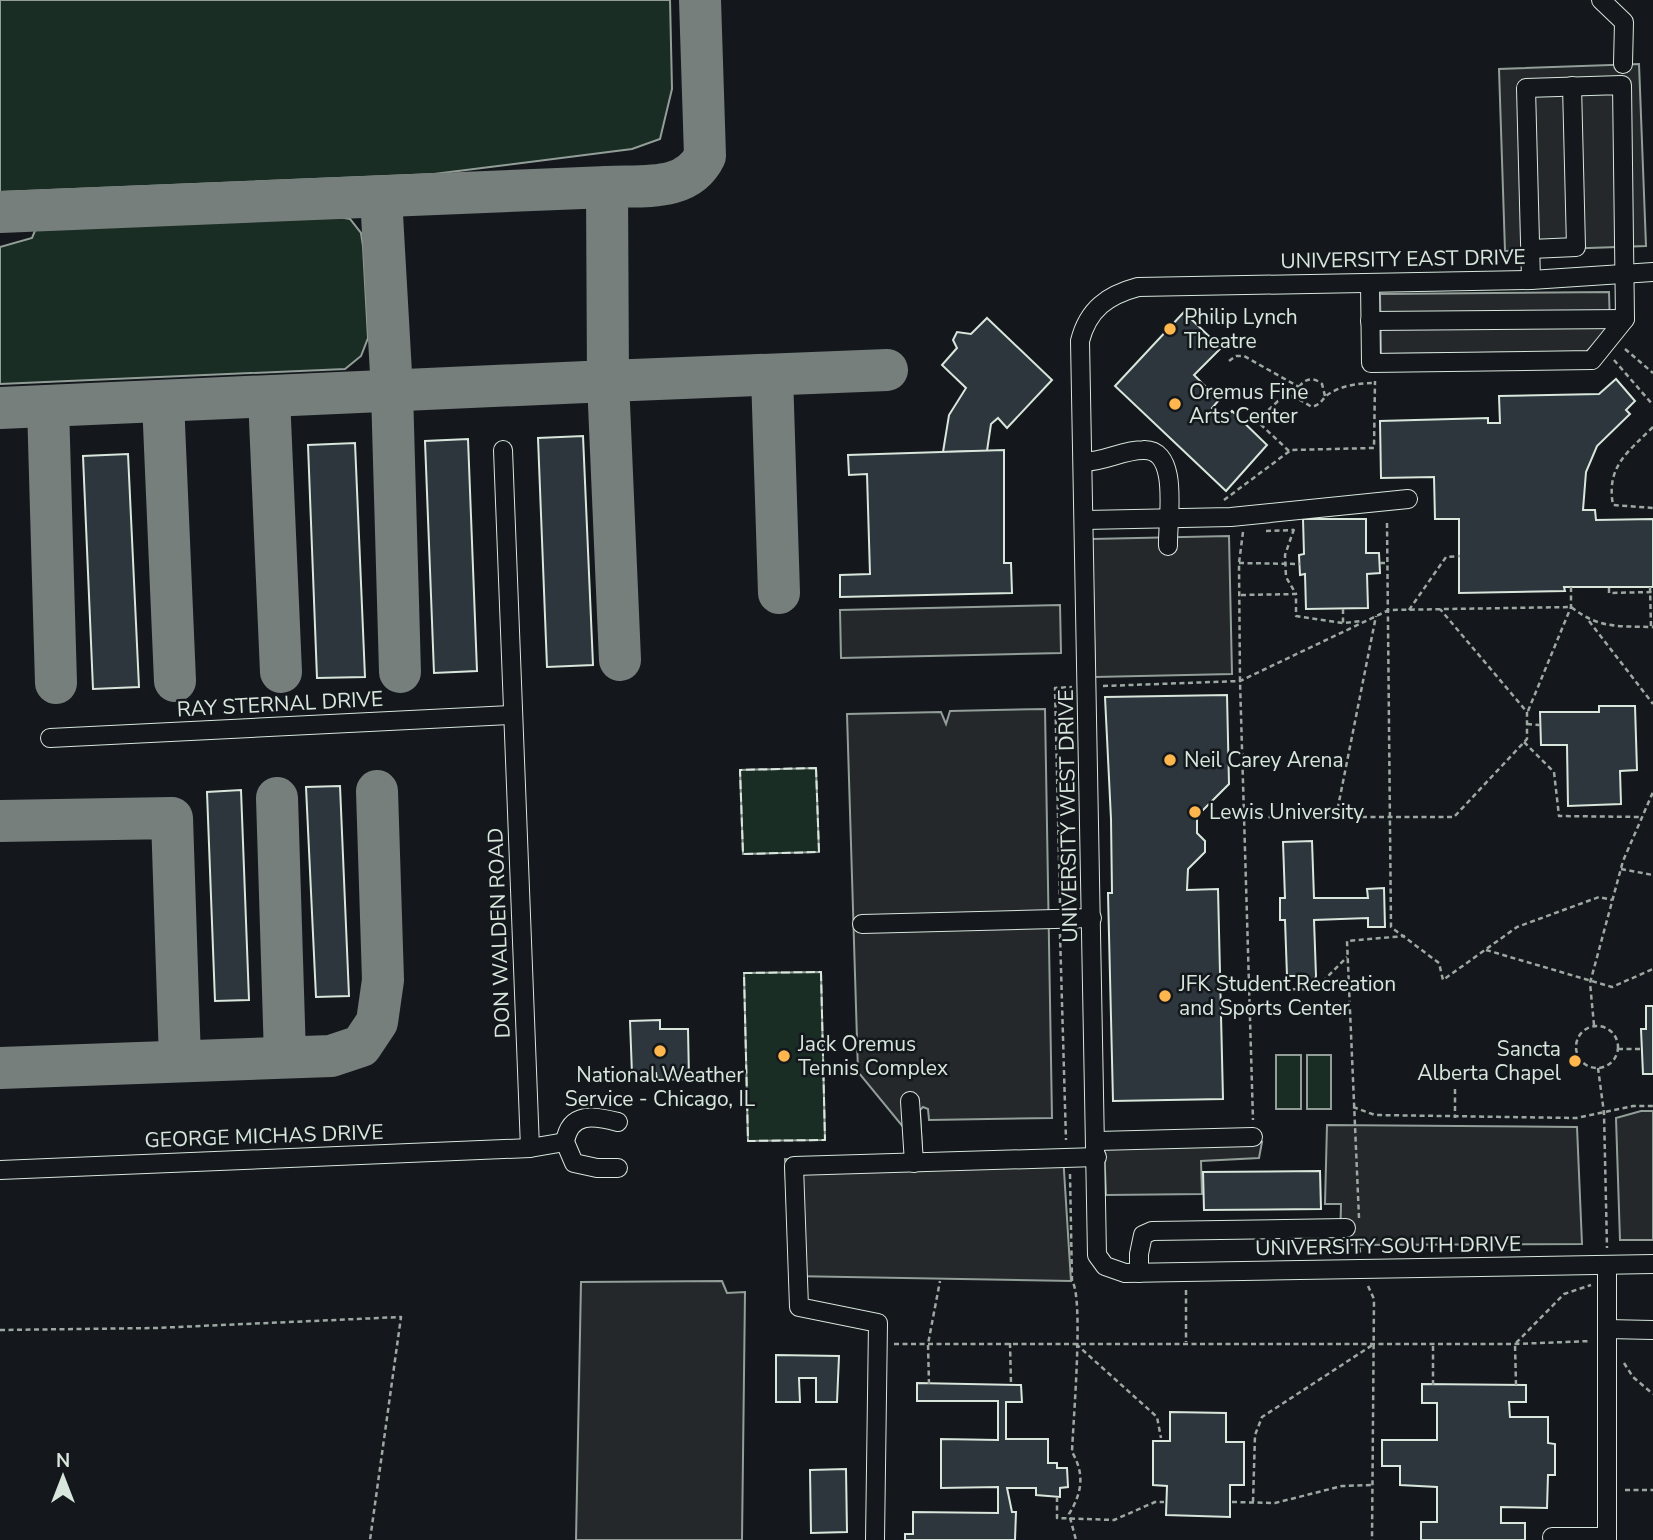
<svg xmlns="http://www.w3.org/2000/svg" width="1653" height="1540" font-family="'Nunito Sans',sans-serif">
<rect width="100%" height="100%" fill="#14181c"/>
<g fill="#1a2d24" stroke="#939e99" stroke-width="2">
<polygon points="0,0 670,0 672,89 660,139 632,149 434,174 0,192"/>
<polygon points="328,215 350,219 361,233 363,246 368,338 361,356 345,369 0,384 0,247 32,238 37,226"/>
<polygon points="816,768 819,852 743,854 740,770"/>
<polygon points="821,972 825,1140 748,1141 744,973"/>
<rect x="1276" y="1055" width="25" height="54"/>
<rect x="1307" y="1055" width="24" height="54"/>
</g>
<g fill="#24282b" stroke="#939e99" stroke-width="2">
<polygon points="1639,64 1646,246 1505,251 1499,69"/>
<polygon points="1609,292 1610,328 1586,352 1381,354 1380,294"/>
<polygon points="1229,536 1232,674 1095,677 1092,539"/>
<polygon points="1060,605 1061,653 841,658 840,610"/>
<polygon points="1045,709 1052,1118 929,1120 928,1109 923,1107 920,1110 922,1150 858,1072 847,714 941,712 946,724 950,711"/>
<polygon points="1641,1111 1653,1111 1653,1240 1620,1240 1616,1118"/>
<polygon points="1327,1125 1577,1127 1582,1244 1340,1245 1341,1204 1325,1204"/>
<polygon points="1262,1142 1259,1158 1201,1161 1202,1194 1106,1195 1104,1145"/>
<polygon points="1063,1155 1071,1281 790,1276 785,1159"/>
<polygon points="722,1281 727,1293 745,1292 742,1540 576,1540 581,1282"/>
</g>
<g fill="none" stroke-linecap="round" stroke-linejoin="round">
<g stroke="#767f7c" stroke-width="42">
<polyline points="607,187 608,381 887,370"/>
<polyline points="381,197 392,391 400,672"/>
<path d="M0,212L607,187C642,185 687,193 705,156L700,0"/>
<polyline points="772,375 779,593"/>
<polyline points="269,397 281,672"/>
<polyline points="163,401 175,681"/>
<polyline points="48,406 56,683"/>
<polyline points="0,408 608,381 620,660"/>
<polyline points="277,798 285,1056"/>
<polyline points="0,821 172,818 180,1060"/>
<polyline points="0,1068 331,1056 361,1046 377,1022 383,980 377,791"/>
</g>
</g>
<g fill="#2c363c" stroke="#d8e6dc" stroke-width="2">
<polygon points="1184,312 1221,348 1194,375 1219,400 1212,408 1223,420 1232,411 1267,445 1226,491 1115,386"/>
<polygon points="987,318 1052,380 1007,428 998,418 991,424 987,451 943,452 949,415 966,388 942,365 957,348 953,340 957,332 971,334"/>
<polygon points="1616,379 1635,401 1626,410 1630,414 1597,446 1586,472 1583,510 1595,510 1596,520 1653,519 1653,587 1564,587 1565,591 1459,593 1459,519 1435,519 1434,477 1381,478 1380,421 1488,418 1488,423 1500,423 1499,396 1599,394"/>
<polygon points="583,436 593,665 547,667 538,438"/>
<polygon points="468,439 477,671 434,673 425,441"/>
<polygon points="355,443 365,677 317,678 308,445"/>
<polygon points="1004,450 1004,563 1011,563 1012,593 840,597 840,575 870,574 867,474 849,475 848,455"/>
<polygon points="128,454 139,687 93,689 83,456"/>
<polygon points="1303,519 1366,519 1366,553 1379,553 1380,573 1367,574 1368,608 1306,609 1305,574 1300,575 1299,555 1304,554"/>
<polygon points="1227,695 1229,784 1197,816 1197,833 1205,841 1205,852 1188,869 1187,890 1218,889 1223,1099 1113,1101 1108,893 1112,893 1111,819 1105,697"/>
<polygon points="1599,706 1635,706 1637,770 1620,771 1621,804 1568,806 1567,745 1541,745 1540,712 1599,712"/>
<polygon points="340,786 349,996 316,997 306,787"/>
<polygon points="241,790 249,1000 215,1001 207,792"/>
<polygon points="1312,841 1314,898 1368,898 1367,889 1384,888 1385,927 1368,927 1368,918 1314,920 1316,976 1314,983 1301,984 1301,976 1287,976 1285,920 1280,920 1280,898 1285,898 1283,842"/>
<polygon points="1646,1006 1653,1006 1653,1074 1643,1074 1641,1029 1646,1029"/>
<polygon points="660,1020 660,1029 688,1029 689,1079 657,1080 656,1073 632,1074 630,1021"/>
<polygon points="1320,1171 1321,1209 1204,1210 1203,1172"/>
<polygon points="776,1355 839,1356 837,1402 816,1402 816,1378 799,1378 800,1402 776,1402"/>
<polygon points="917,1383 1021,1385 1022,1402 1006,1402 1006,1439 1048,1439 1048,1463 1057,1463 1057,1468 1067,1468 1068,1487 1060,1488 1060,1497 1036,1495 1036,1488 1007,1488 1012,1512 1016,1512 1015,1540 905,1540 905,1534 913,1534 913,1512 998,1513 998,1487 941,1488 941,1439 998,1440 998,1401 917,1401"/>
<polygon points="1422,1384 1526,1385 1526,1402 1509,1402 1510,1417 1548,1417 1548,1443 1555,1444 1555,1475 1548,1475 1547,1508 1501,1507 1501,1523 1525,1523 1525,1540 1421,1540 1421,1522 1437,1522 1437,1487 1400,1485 1400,1466 1382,1466 1382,1440 1437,1440 1437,1403 1422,1403"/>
<polygon points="1170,1412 1226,1413 1226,1442 1244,1442 1244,1485 1230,1485 1230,1517 1166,1515 1167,1486 1153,1485 1153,1441 1170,1441"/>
<polygon points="846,1469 847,1532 811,1533 810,1470"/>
</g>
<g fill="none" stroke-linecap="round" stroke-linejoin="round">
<g stroke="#d8e6dc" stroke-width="20">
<g id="minor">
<polyline points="1601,0 1624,22 1623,64"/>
<polyline points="1531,249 1576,247 1572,86"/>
<path d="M1653,272L1531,280L1138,287C1108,295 1088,309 1080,341L1097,1255L1105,1266L1125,1273L1653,1264"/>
<polyline points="1370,283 1371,363 1592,360 1625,319 1622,85 1526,88 1531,280"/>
<polyline points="1370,321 1625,319"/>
<polyline points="503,450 530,1148"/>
<path d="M1083,462C1104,462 1123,450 1143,450C1181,448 1167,522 1168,546"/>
<polyline points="1085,520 1231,517 1408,499"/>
<polyline points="50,738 512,715"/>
<polyline points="862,924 1092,918"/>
<polyline points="910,1101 914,1163"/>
<path d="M618,1122C595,1116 570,1111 565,1142L574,1163L597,1168H618"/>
<polyline points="1097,1141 1253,1137"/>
<polyline points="0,1170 530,1148 565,1142"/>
<polyline points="1607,1265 1607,1540"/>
<polyline points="1139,1273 1139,1254 1143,1235 1152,1231 1346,1228"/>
<polyline points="1607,1329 1653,1330"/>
<polyline points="1552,1537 1607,1537"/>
<polyline points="875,1540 878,1323 799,1307 794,1166 1097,1157"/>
</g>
</g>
<g stroke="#9da8a2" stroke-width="2.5" stroke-dasharray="5 3.5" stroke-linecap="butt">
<polyline points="1625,349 1653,373"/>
<polyline points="1614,360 1653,405"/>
<polyline points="1229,361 1236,356 1244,356 1299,387"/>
<path d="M1325,396L1322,384C1314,377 1305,378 1299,387L1300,400L1312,407C1321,404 1321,401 1326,396C1338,386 1359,383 1373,383"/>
<path d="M1653,427C1628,452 1606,466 1613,505L1653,508"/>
<polyline points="1289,451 1257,421 1278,401 1298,394"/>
<polyline points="1224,500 1291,450 1374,448 1375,381"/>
<polyline points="1387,523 1391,927 1439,963 1443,980 1517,927 1599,897 1612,900"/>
<polyline points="1294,529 1285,555 1286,577 1296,594"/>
<polyline points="1266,531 1294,530"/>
<polyline points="1243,532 1239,563 1240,681 1253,1120"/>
<polyline points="1239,563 1300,564"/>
<polyline points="1380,563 1388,563"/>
<polyline points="1650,587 1651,627"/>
<polyline points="1609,588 1609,593 1653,592"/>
<polyline points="1241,595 1296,594 1296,616 1343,623 1363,621"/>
<polyline points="1343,609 1343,623"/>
<polyline points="1409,610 1446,557 1460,556"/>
<polyline points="1589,621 1653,704"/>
<path d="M1103,686L1240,681L1389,610L1571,607C1599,629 1619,626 1653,627"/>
<polyline points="1528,711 1571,607 1571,587"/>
<polyline points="1527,724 1540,725"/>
<polyline points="1524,742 1554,772 1559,816 1642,817"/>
<polyline points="1243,817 1454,817 1527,739 1527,712 1440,609"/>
<polyline points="1336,817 1376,616"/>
<polyline points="1621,869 1653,875"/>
<polyline points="1060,903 1055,688 1072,687"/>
<polyline points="1060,934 1066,1140"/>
<polyline points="1486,950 1612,987 1653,969"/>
<polyline points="1249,990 1315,989 1347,957"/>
<polyline points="1594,1025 1590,983 1623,861 1653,792"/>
<circle cx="1597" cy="1047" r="21"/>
<polyline points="1618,1049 1642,1049"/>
<polyline points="1598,1068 1604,1113 1607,1248"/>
<polyline points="1455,1089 1455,1118"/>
<polyline points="1353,1107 1375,1115 1576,1118 1633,1106 1653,1106"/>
<path d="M1070,1174L1072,1281C1084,1297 1073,1423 1072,1452C1085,1474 1082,1493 1069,1514L1076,1540"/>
<polyline points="1359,1218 1347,941 1405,936"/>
<polyline points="1359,1239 1360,1253"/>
<polyline points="1368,1286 1374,1299 1372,1540"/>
<polyline points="1186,1290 1186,1342"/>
<polyline points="0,1330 156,1328 401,1317 370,1540"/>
<polyline points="1010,1343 1011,1384"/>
<polyline points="894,1344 1515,1344 1591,1341"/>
<polyline points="1076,1344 1157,1417 1161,1438"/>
<polyline points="1624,1363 1633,1377 1653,1394"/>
<polyline points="929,1384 928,1344 940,1281"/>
<polyline points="1433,1385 1433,1343"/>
<polyline points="1516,1385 1515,1344 1564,1294 1591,1285"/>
<polyline points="1625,1490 1653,1490"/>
<polyline points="1057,1497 1057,1518 1114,1520 1155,1502 1164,1502"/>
<polyline points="1232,1502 1275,1503 1342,1486 1373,1485"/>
<polyline points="1253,1502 1255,1435 1262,1417 1374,1344"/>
</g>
<use href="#minor" stroke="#14181c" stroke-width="18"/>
<g stroke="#d8e6dc" stroke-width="2" stroke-dasharray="9 3.5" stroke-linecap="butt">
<polygon points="816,768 819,852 743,854 740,770"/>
<polygon points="821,972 825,1140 748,1141 744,973"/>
</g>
</g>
<g fill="#ffb74d" stroke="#14181c" stroke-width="2.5">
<circle cx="1170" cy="329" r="7"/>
<circle cx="1175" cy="404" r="7"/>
<circle cx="1170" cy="760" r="7"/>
<circle cx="1195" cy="812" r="7"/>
<circle cx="1165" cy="996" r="7"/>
<circle cx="660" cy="1051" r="7"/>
<circle cx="784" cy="1056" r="7"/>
<circle cx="1575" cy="1061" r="7"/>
</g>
<g text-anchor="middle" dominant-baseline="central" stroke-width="5" stroke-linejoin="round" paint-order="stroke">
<g font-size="21" fill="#d8e6dc" stroke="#14181c">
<text transform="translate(1403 259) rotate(-1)">UNIVERSITY EAST DRIVE</text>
<text transform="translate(280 704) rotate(-3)">RAY STERNAL DRIVE</text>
<text transform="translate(1068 816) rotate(-91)">UNIVERSITY WEST DRIVE</text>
<text transform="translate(499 933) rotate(-92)">DON WALDEN ROAD</text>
<text transform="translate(264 1136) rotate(-2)">GEORGE MICHAS DRIVE</text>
<text transform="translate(1388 1246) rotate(-1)">UNIVERSITY SOUTH DRIVE</text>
</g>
<g font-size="21" fill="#d8e6dc" stroke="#14181c" text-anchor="start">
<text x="1184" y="317">Philip Lynch<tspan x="1184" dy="24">Theatre</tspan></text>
<text x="1189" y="392">Oremus Fine<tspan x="1189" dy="24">Arts Center</tspan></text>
<text x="1184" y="760">Neil Carey Arena</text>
<text x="1209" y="812">Lewis University</text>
<text x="1179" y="984">JFK Student Recreation<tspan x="1179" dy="24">and Sports Center</tspan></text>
<text x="798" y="1044">Jack Oremus<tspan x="798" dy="24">Tennis Complex</tspan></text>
<text x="1561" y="1049" text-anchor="end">Sancta<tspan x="1561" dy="24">Alberta Chapel</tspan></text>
<text x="660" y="1075" text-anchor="middle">National Weather<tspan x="660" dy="24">Service - Chicago, IL</tspan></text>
</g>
</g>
<g transform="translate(63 1477)" stroke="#14181c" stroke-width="5" paint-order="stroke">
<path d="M0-5L12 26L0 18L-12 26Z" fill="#d8e6dc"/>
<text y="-10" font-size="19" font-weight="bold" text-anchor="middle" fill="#d8e6dc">N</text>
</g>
</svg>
